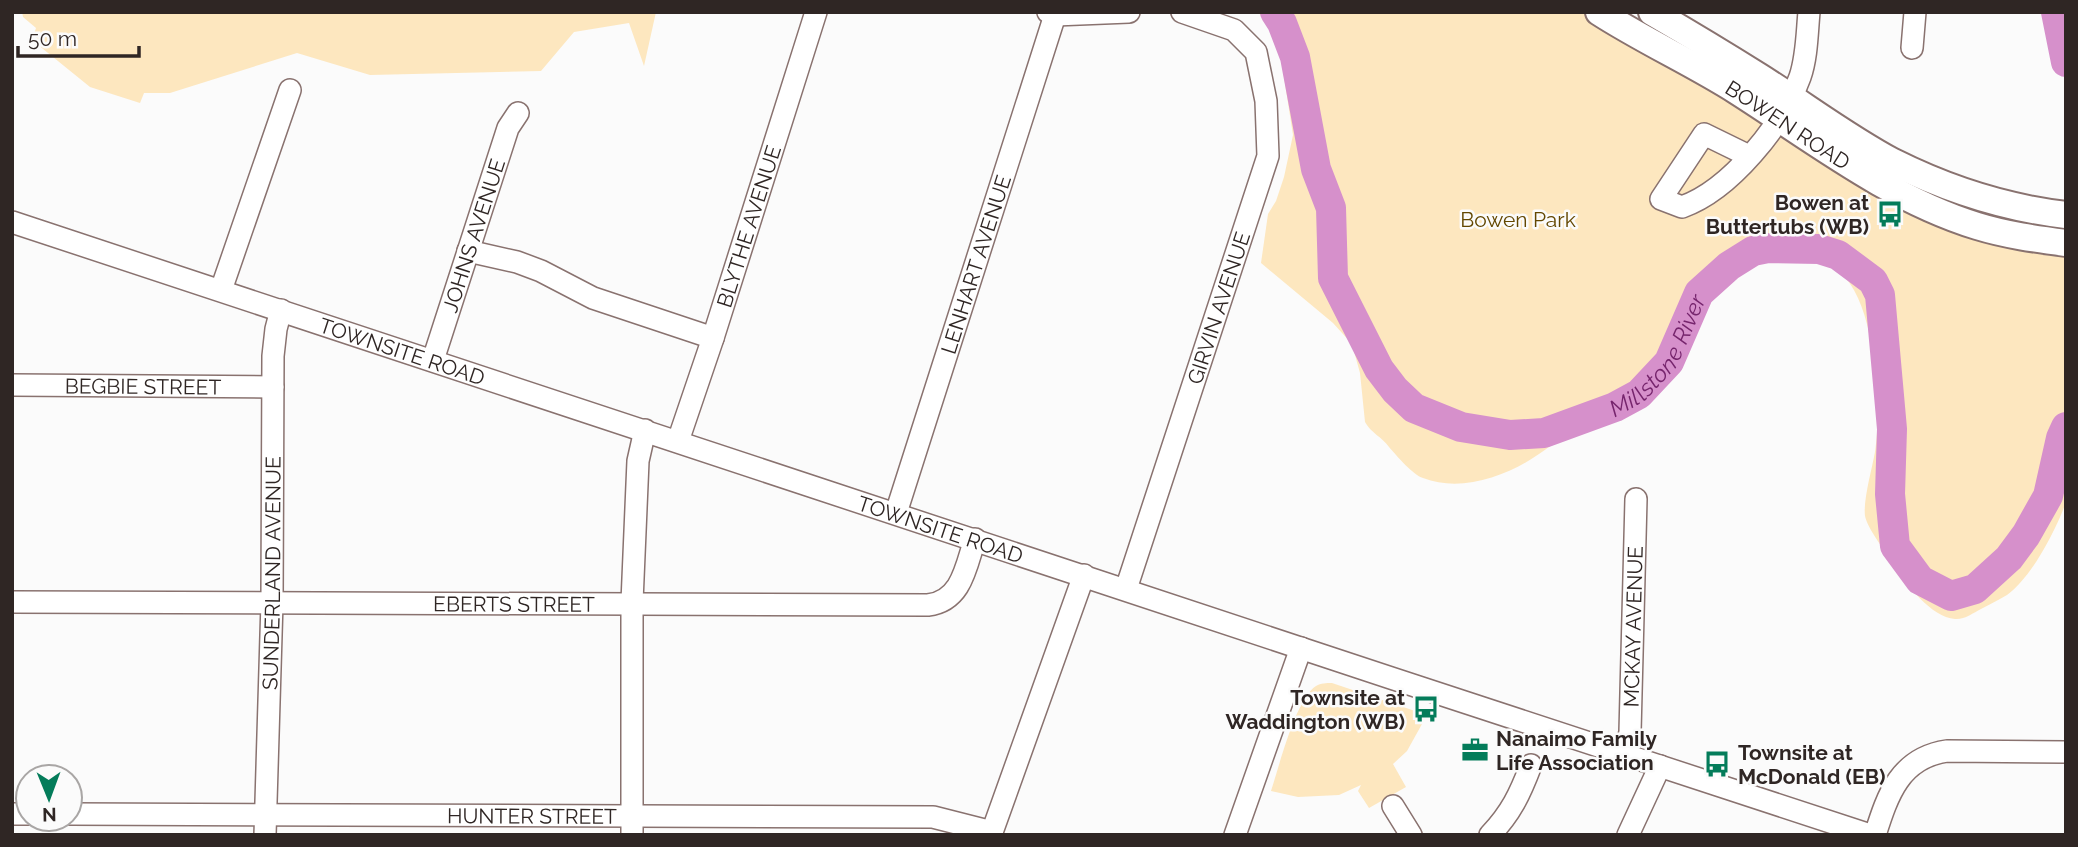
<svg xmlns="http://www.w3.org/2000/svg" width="2078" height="847" font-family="Raleway,sans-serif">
<rect width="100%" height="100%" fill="#fbfbfb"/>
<g fill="#fde7bf">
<polygon points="22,12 656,12 644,66 629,23 574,32 541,71 370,75 297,53 170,93 144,93 140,103 90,87 32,40 36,28 23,17"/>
<path d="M1257,12H1603L1896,189L2066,246V502C2056,530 2032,577 2007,595C1999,600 1990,604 1981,609C1973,613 1964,620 1955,619C1931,617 1907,585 1895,566C1887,553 1868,530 1865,516C1863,500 1872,469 1875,452C1879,425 1878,398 1875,371C1870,327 1861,271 1812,254C1796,249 1765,240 1750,253C1736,264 1721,281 1713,297C1703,317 1698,337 1682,353C1665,368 1647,386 1628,398C1613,407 1597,414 1582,423C1567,432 1554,444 1539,454C1508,476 1461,493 1423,478C1413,475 1396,455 1389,447C1382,437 1371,433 1365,422L1360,373L1352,344L1333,323L1261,263L1268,214L1276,201L1284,177L1293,135L1281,58L1271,23Z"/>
<path d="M1332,683L1427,715L1407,751L1393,764L1406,787L1369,808L1358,791L1361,785L1339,795L1298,797L1271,791C1279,767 1296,698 1316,686C1321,683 1326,683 1332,683Z"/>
</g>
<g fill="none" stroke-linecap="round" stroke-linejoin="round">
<g stroke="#d690cb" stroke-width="30">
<path id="s1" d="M1275,12L1282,23L1295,57L1316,169L1331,208L1333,278L1379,369L1395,390L1414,408L1461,427L1510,435L1544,433L1615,407L1639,394L1669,362L1699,293L1729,266L1753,251L1768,248L1819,249L1838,255L1873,281L1880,295L1892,429L1890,494L1895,546L1920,580L1951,596L1975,589L2009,558L2026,535L2048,496L2061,438L2066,427"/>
<polyline points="2056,12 2066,62"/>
</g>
<g stroke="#89726f" stroke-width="24">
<g id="minor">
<polyline points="1048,12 1055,15 1129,12"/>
<polyline points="1912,48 1915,12"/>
<path d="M1749,156L1704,134L1661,199L1682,207C1730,190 1783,125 1800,77C1807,57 1807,33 1809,12"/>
<path id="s2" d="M12,222L1391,678L1870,835"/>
<polyline points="468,251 517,262 541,271 593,298 713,338"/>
<polyline points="221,290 290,90"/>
<path id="s3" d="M433,360L508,128L518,113"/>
<path id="s4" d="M12,385L273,387"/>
<path id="s5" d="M678,441L713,338L816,12"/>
<path id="s6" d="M896,513L1055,15"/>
<path id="s7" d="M1126,589L1268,156L1266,101L1256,52L1234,30L1182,12"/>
<path id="s8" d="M12,602L928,605C962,601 966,566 975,539"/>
<path id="s9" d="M1625,754L1630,732L1636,499"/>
<polyline points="1393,806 1411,835"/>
<polyline points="12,814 28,814"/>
<path id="s10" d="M70,814L933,817L992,832"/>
<path id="s11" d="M265,835L272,602L273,356L276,329L281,310"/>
<polyline points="632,835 632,602 638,461 645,430"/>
<polyline points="991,835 1084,575"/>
<polyline points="1235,835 1301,648"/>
<path d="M1490,835C1511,813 1520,794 1531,765"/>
<polyline points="1628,835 1660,766"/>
<path d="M1875,835C1888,794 1900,758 1947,751L2066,752"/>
</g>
</g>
<g stroke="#89726f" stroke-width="30">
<g id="major">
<path id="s12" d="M1599,12C1644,41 1693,63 1737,91C1814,140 1889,199 1977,226C2006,235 2036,239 2066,243"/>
<path d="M1652,12C1688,33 1723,54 1758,76C1803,104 1846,137 1893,162C1947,189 2006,208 2066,215"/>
</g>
</g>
<use href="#minor" stroke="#fff" stroke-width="21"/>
<use href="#major" stroke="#fff" stroke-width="26"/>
</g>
<defs>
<g id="bus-bare" transform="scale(2.1)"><path d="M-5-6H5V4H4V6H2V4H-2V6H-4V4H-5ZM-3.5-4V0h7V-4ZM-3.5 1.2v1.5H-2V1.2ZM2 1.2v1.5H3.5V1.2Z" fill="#047c5a" stroke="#fbfbfb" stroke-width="2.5" paint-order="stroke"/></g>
<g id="office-bare" transform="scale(2.1)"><path d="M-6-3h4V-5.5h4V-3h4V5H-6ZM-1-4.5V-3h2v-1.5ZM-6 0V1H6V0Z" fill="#047c5a" stroke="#fbfbfb" stroke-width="2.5" paint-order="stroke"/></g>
</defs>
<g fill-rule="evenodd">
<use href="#bus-bare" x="1890" y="214"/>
<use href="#bus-bare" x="1426" y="709"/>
<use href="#office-bare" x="1475" y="750"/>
<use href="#bus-bare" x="1717" y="764"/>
</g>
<g text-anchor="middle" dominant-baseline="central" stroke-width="5" stroke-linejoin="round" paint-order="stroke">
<g font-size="21" fill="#2f2624" stroke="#fbfbfb">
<text stroke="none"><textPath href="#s12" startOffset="220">BOWEN ROAD</textPath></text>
<text stroke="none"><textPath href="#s5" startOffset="226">BLYTHE AVENUE</textPath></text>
<text stroke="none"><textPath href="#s3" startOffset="131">JOHNS AVENUE</textPath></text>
<text stroke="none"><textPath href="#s6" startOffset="261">LENHART AVENUE</textPath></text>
<text stroke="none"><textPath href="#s7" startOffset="296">GIRVIN AVENUE</textPath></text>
<text stroke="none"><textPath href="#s2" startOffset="411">TOWNSITE ROAD</textPath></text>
<text stroke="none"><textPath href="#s4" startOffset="131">BEGBIE STREET</textPath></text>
<text stroke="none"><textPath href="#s2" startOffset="978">TOWNSITE ROAD</textPath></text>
<text stroke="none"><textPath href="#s11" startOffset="262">SUNDERLAND AVENUE</textPath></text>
<text stroke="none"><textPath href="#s8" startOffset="502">EBERTS STREET</textPath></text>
<text stroke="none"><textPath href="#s9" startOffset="128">MCKAY AVENUE</textPath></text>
<text stroke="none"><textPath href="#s10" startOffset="462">HUNTER STREET</textPath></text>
</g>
<g font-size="21" font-weight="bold" fill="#2f2624" stroke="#fbfbfb" text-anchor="end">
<text x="1869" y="202">Bowen at<tspan x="1869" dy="24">Buttertubs (WB)</tspan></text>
<text x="1405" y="697">Townsite at<tspan x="1405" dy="24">Waddington (WB)</tspan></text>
<text x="1496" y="738" text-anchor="start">Nanaimo Family<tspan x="1496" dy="24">Life Association</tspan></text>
<text x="1738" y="752" text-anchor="start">Townsite at<tspan x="1738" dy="24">McDonald (EB)</tspan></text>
</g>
<g font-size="21" fill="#634700" stroke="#fbfbfb">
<text x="1518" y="219">Bowen Park</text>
</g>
<g font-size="23" font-style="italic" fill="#76256d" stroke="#fbfbfb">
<text stroke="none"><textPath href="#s1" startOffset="709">Millstone River</textPath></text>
</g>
</g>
<rect width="2078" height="847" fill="none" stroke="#2f2624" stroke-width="28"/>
<g transform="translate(49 798) rotate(179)"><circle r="33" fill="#fbfbfb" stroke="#a9a6a5" stroke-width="2"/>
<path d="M0-5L12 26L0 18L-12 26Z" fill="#047c5a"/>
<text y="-10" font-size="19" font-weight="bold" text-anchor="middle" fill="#2f2624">N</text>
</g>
<path d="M18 46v10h121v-10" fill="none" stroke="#2f2624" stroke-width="3.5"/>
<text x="28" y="46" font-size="21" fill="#2f2624" stroke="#fbfbfb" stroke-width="5" paint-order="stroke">50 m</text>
</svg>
